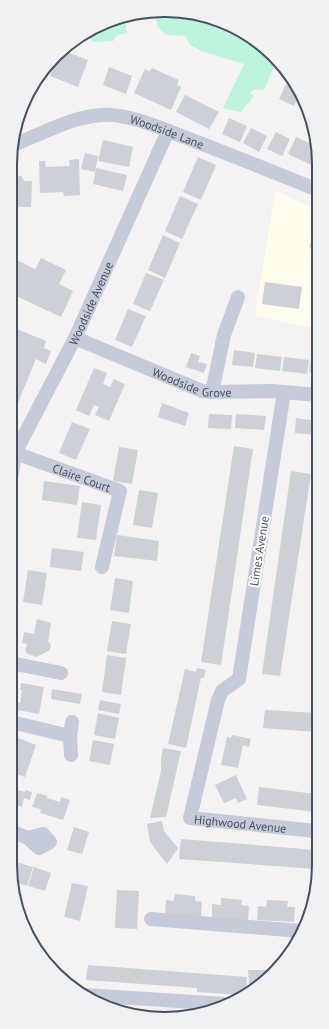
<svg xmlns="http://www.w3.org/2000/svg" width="329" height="1029" font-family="'PT Sans',sans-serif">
<rect width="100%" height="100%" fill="#f4f2f2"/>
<polygon fill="#fefcec" points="275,190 317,210 317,329 255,316"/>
<polygon fill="#bef4dc" points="135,13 195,13 242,31 277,60 264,90 255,89 250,93 254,96 241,112 223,108 244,64 204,52 190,45 186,36 166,35 158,27 154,13 142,17 125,20 127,33 117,35 113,41 93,42 89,35 91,31"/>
<g fill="#ced0d8">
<polygon points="64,51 88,60 78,87 50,76 56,58"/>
<polygon points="109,67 132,76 126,94 103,85"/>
<polygon points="152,68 179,80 177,85 181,87 171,110 134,93 145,69 149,71"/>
<polygon points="288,80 294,83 300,92 294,106 279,99"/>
<polygon points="185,95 219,112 209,129 176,112"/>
<polygon points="229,118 247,126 240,142 222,134"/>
<polygon points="251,128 267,136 259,152 243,143"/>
<polygon points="276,132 290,139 282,156 267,149"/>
<polygon points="296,137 318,147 318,149 311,165 288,154"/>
<polygon points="103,140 133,147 129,167 98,161"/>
<polygon points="85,153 98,156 95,172 81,169"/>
<polygon points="198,157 216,165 201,200 183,192"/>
<polygon points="79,159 80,195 64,196 63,192 40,193 39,161 45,161 46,167 70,166 69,160"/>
<polygon points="96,168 127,175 123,191 93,184"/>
<polygon points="13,176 22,176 24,181 32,181 31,207 13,207"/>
<polygon points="180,196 198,204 182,239 165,231"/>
<polygon points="317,223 317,250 309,247"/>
<polygon points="163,235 180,243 165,278 148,270"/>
<polygon points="13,258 35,269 41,258 66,270 59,284 73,291 61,317 12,294"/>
<polygon points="146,273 164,280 150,311 133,304"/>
<polygon points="265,282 302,287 299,309 262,304"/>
<polygon points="128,309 146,316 132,347 115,340"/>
<polygon points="12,327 46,341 44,348 51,351 46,364 36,359 15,410 12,408"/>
<polygon points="234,350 255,353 253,367 232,365"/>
<polygon points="191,353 200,356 198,362 207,364 204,373 186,367"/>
<polygon points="257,354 282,357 280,371 255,368"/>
<polygon points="284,357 309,360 307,374 282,371"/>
<polygon points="311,358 317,359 317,373 309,372"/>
<polygon points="94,368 107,373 103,384 110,387 114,379 125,384 109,421 95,415 99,407 94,405 89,416 76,410"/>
<polygon points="162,403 189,413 185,426 158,417"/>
<polygon points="209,414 232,415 231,429 208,428"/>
<polygon points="236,414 266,416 264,430 235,428"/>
<polygon points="296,418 317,421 317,435 295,433"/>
<polygon points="72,422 90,429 76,460 59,453"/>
<polygon points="234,446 253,449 221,665 201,662"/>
<polygon points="119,447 138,450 132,484 113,481"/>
<polygon points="291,471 311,474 280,676 262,674"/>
<polygon points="44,481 80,486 77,505 42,500"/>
<polygon points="139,490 158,493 152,528 133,525"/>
<polygon points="82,502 101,505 96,540 77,538"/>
<polygon points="117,535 159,541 157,561 114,556"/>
<polygon points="52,548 84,552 81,571 50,567"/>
<polygon points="28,570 47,573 42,605 23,602"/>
<polygon points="115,578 133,581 129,613 110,610"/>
<polygon points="37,619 51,623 48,642 51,644 50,650 36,657 28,654 25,651 27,644 22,643 24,632 34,634"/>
<polygon points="112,621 131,624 126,654 107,651"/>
<polygon points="107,655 126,658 121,695 102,692"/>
<polygon points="197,668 206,670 204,678 201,678 186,748 168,744 185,669 196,672"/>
<polygon points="21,683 44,687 39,714 17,710 18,703 20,703 22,690 20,690"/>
<polygon points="52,689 82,694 80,704 51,699"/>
<polygon points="100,700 121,704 119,714 98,710"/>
<polygon points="265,710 316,713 316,732 263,728"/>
<polygon points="98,713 119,718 115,739 94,735"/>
<polygon points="232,735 251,739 249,747 243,745 238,768 221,765 227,737 231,738"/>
<polygon points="13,736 36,745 25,777 10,772 11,742"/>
<polygon points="93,740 114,744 110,765 89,761"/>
<polygon points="163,748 181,751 166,817 150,818 161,771 161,758"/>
<polygon points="236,775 247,799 238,803 236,798 224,803 215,785"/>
<polygon points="259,787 316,794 316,812 257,805"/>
<polygon points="10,788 25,792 25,790 32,792 30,800 24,798 22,807 10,803"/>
<polygon points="37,793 47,796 47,798 60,802 61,797 70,800 63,820 40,813 41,809 32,807"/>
<polygon points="162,821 164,831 178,848 167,864 150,842 147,824"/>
<polygon points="74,827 89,832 82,854 67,850"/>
<polygon points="181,839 316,850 316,869 179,859"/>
<polygon points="16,862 33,867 27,886 13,881 12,874"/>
<polygon points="34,867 51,873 45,891 28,886"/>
<polygon points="72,883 88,886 80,921 64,917"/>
<polygon points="117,890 139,891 137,929 115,928"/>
<polygon points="175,894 195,896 195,901 202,902 201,917 165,914 166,900 174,901"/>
<polygon points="221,898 242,900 241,905 249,906 248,921 212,918 212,904 221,905"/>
<polygon points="267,900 288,901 287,907 295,907 294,922 257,920 258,906 266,907"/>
<polygon points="303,911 309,912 304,925 302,925"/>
<polygon points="88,965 247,977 246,994 242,995 197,992 197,988 86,980"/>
<polygon points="248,970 274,970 261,984 249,984"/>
<polygon points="135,1014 160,1016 160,1017 145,1018"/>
</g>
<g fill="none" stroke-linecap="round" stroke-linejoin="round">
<g stroke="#c5cbd8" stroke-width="14">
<path id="s1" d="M13,145C42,134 70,117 102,115C126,113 161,128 184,137C229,154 273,172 318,190"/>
<path id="s2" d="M75,338L202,391L212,392L272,391L317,395"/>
<polyline points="212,392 224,335 238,297"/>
<path id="s3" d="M284,392L239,679L222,691L218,700L190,818L316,831"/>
<path id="s4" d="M15,453L120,491L102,567"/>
<path id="s5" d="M12,473L15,453L75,338L168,131"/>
<polyline points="11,663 61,673"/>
<polyline points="11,722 70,736"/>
<polyline points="71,755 70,736 72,722"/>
<polyline points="10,831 28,838 39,848 50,842 43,834 28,838"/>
<polyline points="151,919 301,931"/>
<polyline points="85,995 224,1004"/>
</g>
</g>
<g text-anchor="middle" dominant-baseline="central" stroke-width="4" stroke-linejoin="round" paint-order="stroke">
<g font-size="12" fill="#475162" stroke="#fff">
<text stroke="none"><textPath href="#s1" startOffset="162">Woodside Lane</textPath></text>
<text stroke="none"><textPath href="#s5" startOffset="188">Woodside Avenue</textPath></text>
<text stroke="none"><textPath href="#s2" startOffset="126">Woodside Grove</textPath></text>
<text stroke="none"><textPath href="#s4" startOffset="71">Claire Court</textPath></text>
<text transform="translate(259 551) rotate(-81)">Limes Avenue</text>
<text stroke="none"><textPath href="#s3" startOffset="493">Highwood Avenue</textPath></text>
</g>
</g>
<path d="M0 0H329V1029H0ZM164 17H165A147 147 0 0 1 312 164V865A147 147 0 0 1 165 1012H164A147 147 0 0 1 17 865V164A147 147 0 0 1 164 17Z" fill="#f0f1f2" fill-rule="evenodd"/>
<path fill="none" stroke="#475162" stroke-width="2" d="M164 17H165A147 147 0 0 1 312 164V865A147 147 0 0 1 165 1012H164A147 147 0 0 1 17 865V164A147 147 0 0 1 164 17Z"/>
</svg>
